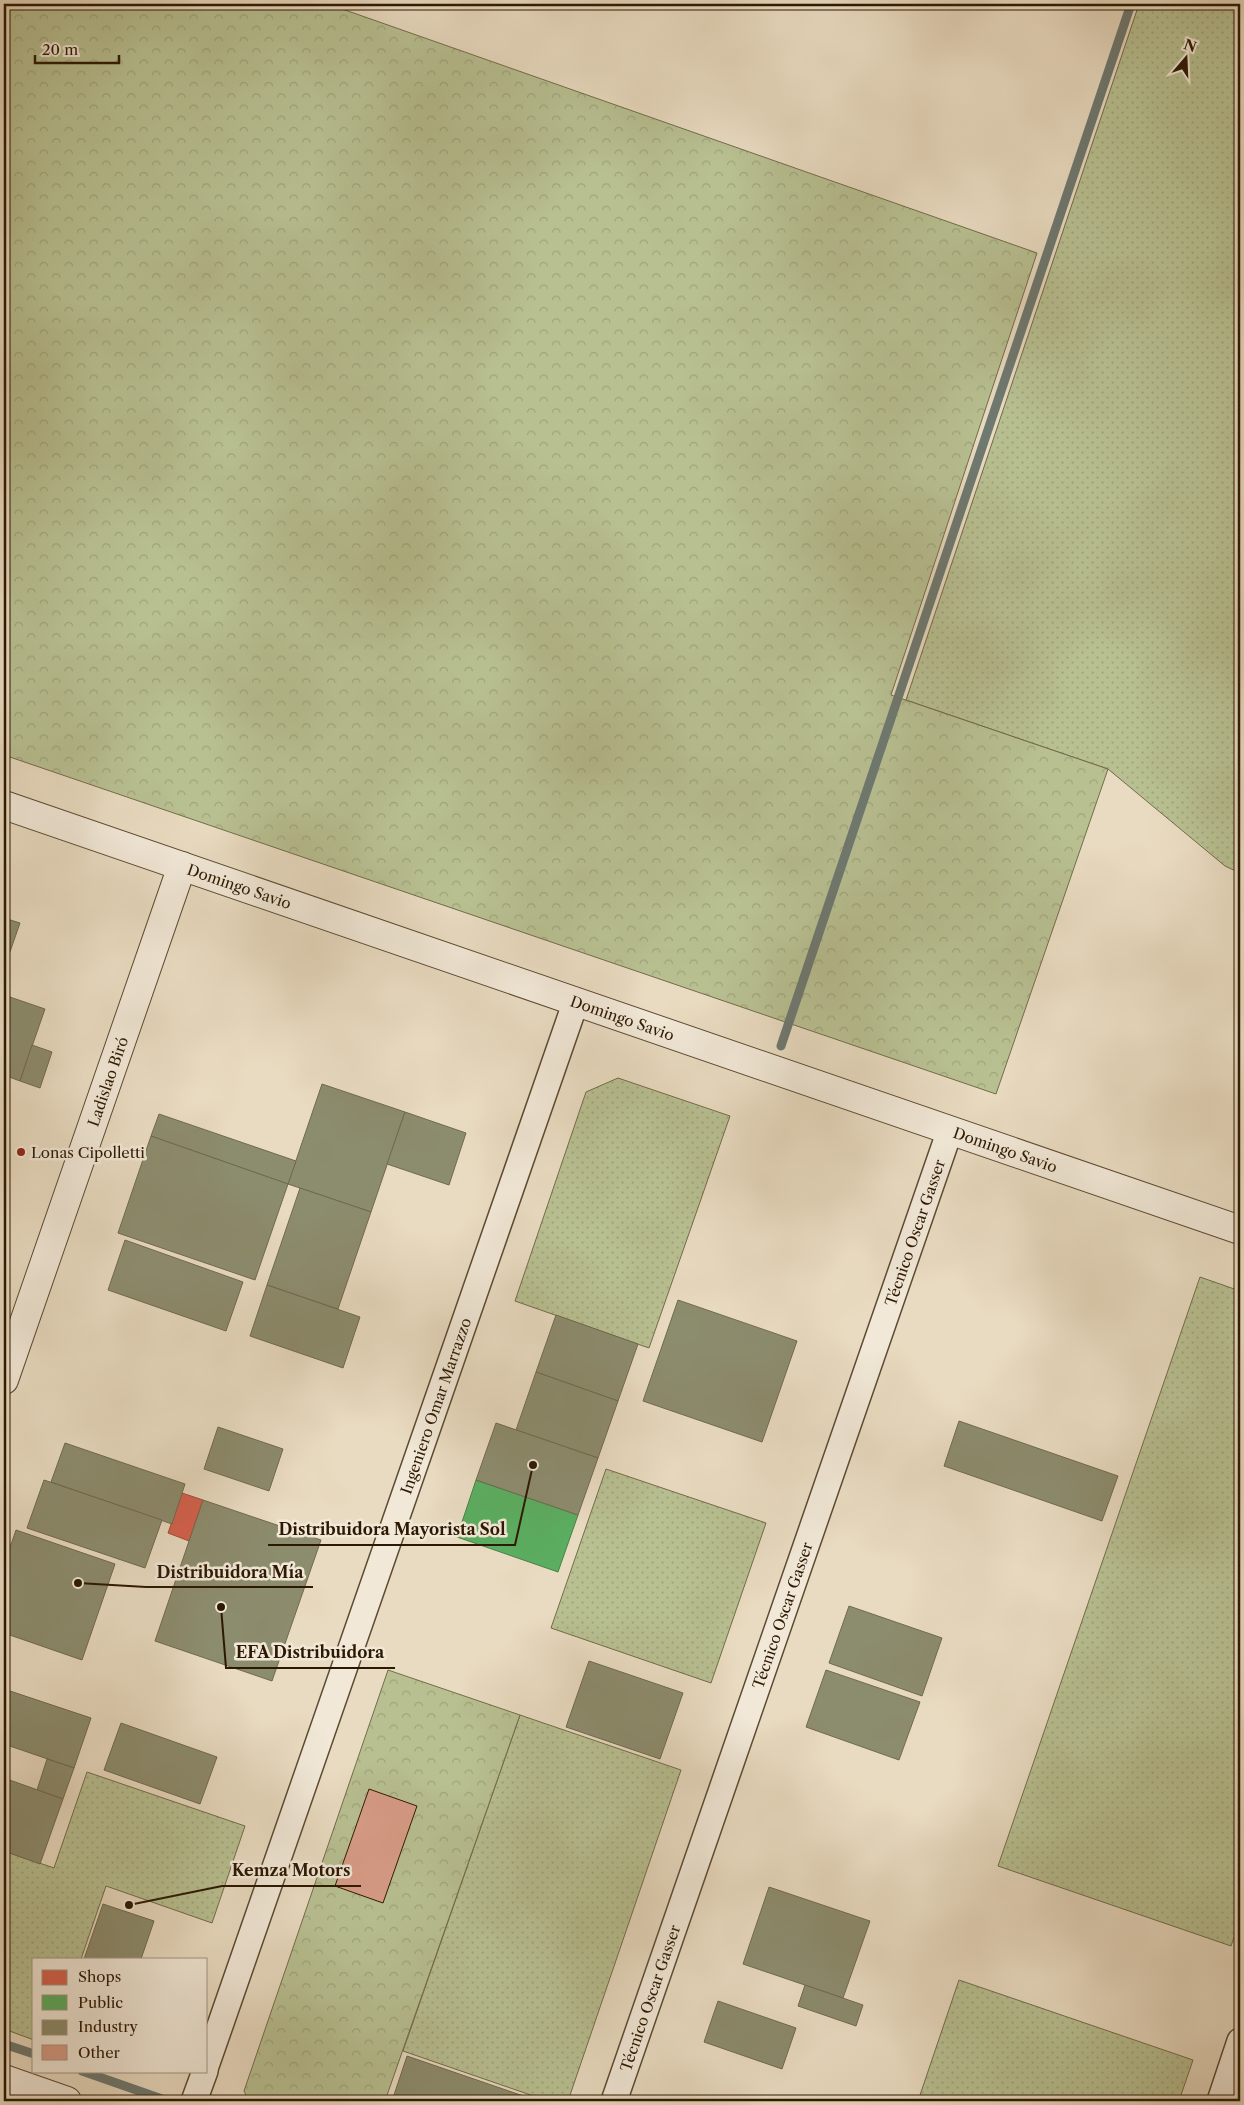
<svg xmlns="http://www.w3.org/2000/svg" width="1244" height="2105" font-family="'Libre Caslon Text',serif">
<defs>
<pattern id="grass-dots" width="8" height="8" patternUnits="userSpaceOnUse" patternTransform="scale(1.25)"><rect width="8" height="8" fill="#b8c092"/><path d="M2 2h.1M6 6h.1" fill="none" stroke="#9ea47c" stroke-width="1.8" stroke-linecap="round"/></pattern>
<pattern id="forest-crowns" width="20" height="18" patternUnits="userSpaceOnUse" patternTransform="scale(1.25)"><rect width="20" height="18" fill="#b8c092"/><path d="M2 6a3 3 0 1 1 6 0M12 15a3 3 0 1 1 6 0" fill="none" stroke="#9ea47c"/></pattern>
</defs>
<rect width="100%" height="100%" fill="#e9dbc1"/>
<filter id="stains"><feTurbulence type="fractalNoise" baseFrequency=".004" numOctaves="4"/><feColorMatrix values="0 0 0 0 .2 0 0 0 0 .09 0 0 0 0 .02 0 0 0 .5 -.17"/></filter>
<radialGradient id="worn" r=".72"><stop offset=".6" stop-color="#630" stop-opacity="0"/><stop offset="1" stop-color="#630" stop-opacity=".3"/></radialGradient>
<g fill="url(#grass-dots)" stroke="#726c4a">
<polygon points="1139,4 1240,4 1240,873 1225,866 1108,769 906,700"/>
<polygon points="618,1078 730,1116 649,1348 515,1301 586,1092"/>
<polygon points="1200,1277 1240,1291 1240,1921 1231,1946 998,1866"/>
<polygon points="606,1469 766,1523 711,1683 551,1628"/>
<polygon points="520,1715 681,1770 568,2101 548,2101 403,2051"/>
<polygon points="87,1772 245,1826 212,1923 106,1886 81,1959 34,1959 34,2040 4,2029 4,1851 54,1868"/>
<polygon points="959,1980 1193,2060 1179,2101 918,2101"/>
</g>
<g fill="url(#forest-crowns)" stroke="#726c4a">
<polygon points="4,4 328,4 1037,253 891,695 1108,769 996,1094 4,755"/>
<polygon points="388,1670 520,1715 385,2101 249,2101 244,2091"/>
</g>
<polygon fill="#d6604d" stroke="#a34b37" points="182,1493 203,1500 189,1541 168,1533"/>
<polygon fill="#5aae61" stroke="#4c8145" points="476,1480 578,1515 558,1572 457,1537"/>
<g fill="#8c8c6e" stroke="#706a4e">
<polygon points="4,918 20,923 4,969"/>
<polygon points="4,995 45,1009 20,1081 4,1075"/>
<polygon points="32,1045 52,1052 40,1088 20,1081"/>
<polygon points="322,1084 405,1112 371,1212 288,1184"/>
<polygon points="405,1112 466,1133 449,1185 387,1164"/>
<polygon points="159,1114 296,1161 288,1184 151,1136"/>
<polygon points="151,1136 288,1184 255,1280 118,1233"/>
<polygon points="300,1188 371,1212 338,1309 267,1285"/>
<polygon points="125,1240 243,1282 226,1331 108,1290"/>
<polygon points="267,1285 360,1317 343,1368 250,1336"/>
<polygon points="678,1300 797,1341 762,1442 643,1401"/>
<polygon points="556,1315 638,1344 618,1401 536,1372"/>
<polygon points="536,1372 618,1401 598,1458 516,1430"/>
<polygon points="959,1421 1118,1476 1102,1521 944,1466"/>
<polygon points="496,1423 598,1458 578,1515 476,1480"/>
<polygon points="218,1427 283,1449 269,1491 204,1469"/>
<polygon points="65,1443 185,1484 172,1524 51,1482"/>
<polygon points="44,1480 162,1520 145,1568 27,1528"/>
<polygon points="203,1500 321,1540 272,1681 155,1641"/>
<polygon points="16,1530 115,1564 82,1660 4,1633 4,1565"/>
<polygon points="849,1606 942,1638 922,1696 829,1663"/>
<polygon points="589,1661 683,1693 660,1759 566,1727"/>
<polygon points="826,1670 920,1702 899,1760 806,1727"/>
<polygon points="4,1689 91,1718 74,1768 4,1744"/>
<polygon points="121,1723 217,1757 200,1804 104,1770"/>
<polygon points="47,1759 74,1768 63,1799 37,1790"/>
<polygon points="4,1778 63,1799 40,1864 4,1851"/>
<polygon points="769,1887 870,1921 843,1998 743,1964"/>
<polygon points="103,1904 154,1921 141,1959 84,1959"/>
<polygon points="805,1985 863,2005 856,2026 798,2006"/>
<polygon points="718,2001 796,2028 782,2069 704,2042"/>
<polygon points="407,2056 538,2101 392,2101"/>
</g>
<g fill="none" stroke-linecap="round" stroke-linejoin="round">
<g stroke="#6e7971" stroke-width="9">
<polyline points="781,1046 1131,4"/>
<polyline points="4,2044 34,2054"/>
<polyline points="82,2071 162,2099"/>
</g>
</g>
<polygon fill="#d89c87" stroke="#2d1903" points="369,1789 417,1806 383,1903 335,1886"/>
<g fill="none" stroke-linecap="round" stroke-linejoin="round">
<g stroke="#5c4a32" stroke-width="28">
<g id="minor">
<path id="s1" d="M206,2066L576,1001"/>
<polyline points="194,2101 205,2071"/>
<path id="s2" d="M614,2101L950,1130"/>
<polyline points="1220,2101 1240,2041"/>
</g>
</g>
<g stroke="#5c4a32" stroke-width="30">
<g id="tertiary">
<path id="s3" d="M4,805L1240,1230"/>
<path id="s4" d="M4,1380L182,866"/>
<polyline points="4,2079 67,2101"/>
</g>
</g>
<use href="#minor" stroke="#f1e8d7" stroke-width="25"/>
<use href="#tertiary" stroke="#f1e8d7" stroke-width="28"/>
</g>
<circle fill="#8f2418" stroke="#f1e8d7" stroke-width="2" cx="21" cy="1152" r="5"/>
<g text-anchor="middle" dominant-baseline="central" stroke-width="5" stroke-linejoin="round" paint-order="stroke">
<g font-size="15" fill="#2d1903" stroke="#f1e8d7">
<text stroke="none"><textPath href="#s3" startOffset="249">Domingo Savio</textPath></text>
<text stroke="none"><textPath href="#s3" startOffset="654">Domingo Savio</textPath></text>
<text stroke="none"><textPath href="#s4" startOffset="316">Ladislao Biró</textPath></text>
<text stroke="none"><textPath href="#s3" startOffset="1059">Domingo Savio</textPath></text>
<text stroke="none"><textPath href="#s2" startOffset="919">Técnico Oscar Gasser</textPath></text>
<text stroke="none"><textPath href="#s1" startOffset="699">Ingeniero Omar Marrazzo</textPath></text>
<text stroke="none"><textPath href="#s2" startOffset="514">Técnico Oscar Gasser</textPath></text>
<text stroke="none"><textPath href="#s2" startOffset="109">Técnico Oscar Gasser</textPath></text>
</g>
<g font-size="15" fill="#2d1903" stroke="#f1e8d7" text-anchor="start">
<text x="31" y="1152">Lonas Cipolletti</text>
</g>
</g>
<path fill="none" stroke="#2d1903" stroke-width="2" d="M533 1465L515 1545H268M78 1583L146 1587H313M221 1607L226 1668H395M129 1905L222 1886H361"/>
<g fill="#2d1903" stroke="#f1e8d7" stroke-width="2">
<circle cx="533" cy="1465" r="5"/>
<circle cx="78" cy="1583" r="5"/>
<circle cx="221" cy="1607" r="5"/>
<circle cx="129" cy="1905" r="5"/>
</g>
<g font-size="16" text-anchor="middle" font-weight="bold" fill="#2d1903" stroke="#f1e8d7" stroke-width="5" stroke-linejoin="round" paint-order="stroke">
<text x="392" y="1535">Distribuidora Mayorista Sol</text>
<text x="230" y="1578">Distribuidora Mía</text>
<text x="310" y="1658">EFA Distribuidora</text>
<text x="291" y="1876">Kemza Motors</text>
</g>
<rect width="1244" height="2105" fill="none" stroke="#e9dbc1" stroke-width="20"/>
<rect x="5" y="5" width="1234" height="2095" fill="none" stroke="#2d1903" stroke-width="2.5"/>
<rect x="10" y="10" width="1224" height="2085" fill="none" stroke="#2d1903"/>
<rect x="32" y="1958" width="175" height="115" fill="#f1e8d7" stroke="#a39582"/>
<rect x="42" y="1970" width="25" height="15" fill="#d6604d" stroke="#a39582"/>
<text x="78" y="1982" font-size="15" fill="#2d1903">Shops</text>
<rect x="42" y="1995" width="25" height="15" fill="#5aae61" stroke="#a39582"/>
<text x="78" y="2008" font-size="15" fill="#2d1903">Public</text>
<rect x="42" y="2020" width="25" height="15" fill="#8c8c6e" stroke="#a39582"/>
<text x="78" y="2032" font-size="15" fill="#2d1903">Industry</text>
<rect x="42" y="2045" width="25" height="15" fill="#d89c87" stroke="#a39582"/>
<text x="78" y="2058" font-size="15" fill="#2d1903">Other</text>
<g transform="translate(1186 58) rotate(19)" stroke="#f1e8d7" stroke-width="4" paint-order="stroke">
<path d="M0-4L9 19L0 12L-9 19Z" fill="#2d1903"/>
<text y="-8" font-size="14" font-weight="bold" text-anchor="middle" fill="#2d1903">N</text>
</g>
<path d="M35 55v8h84v-8" fill="none" stroke="#2d1903" stroke-width="2.5"/>
<text x="42" y="55" font-size="15" fill="#2d1903" stroke="#f1e8d7" stroke-width="4" paint-order="stroke">20 m</text>
<rect width="100%" height="100%" filter="url(#stains)"/>
<rect width="100%" height="100%" fill="url(#worn)"/>
</svg>
